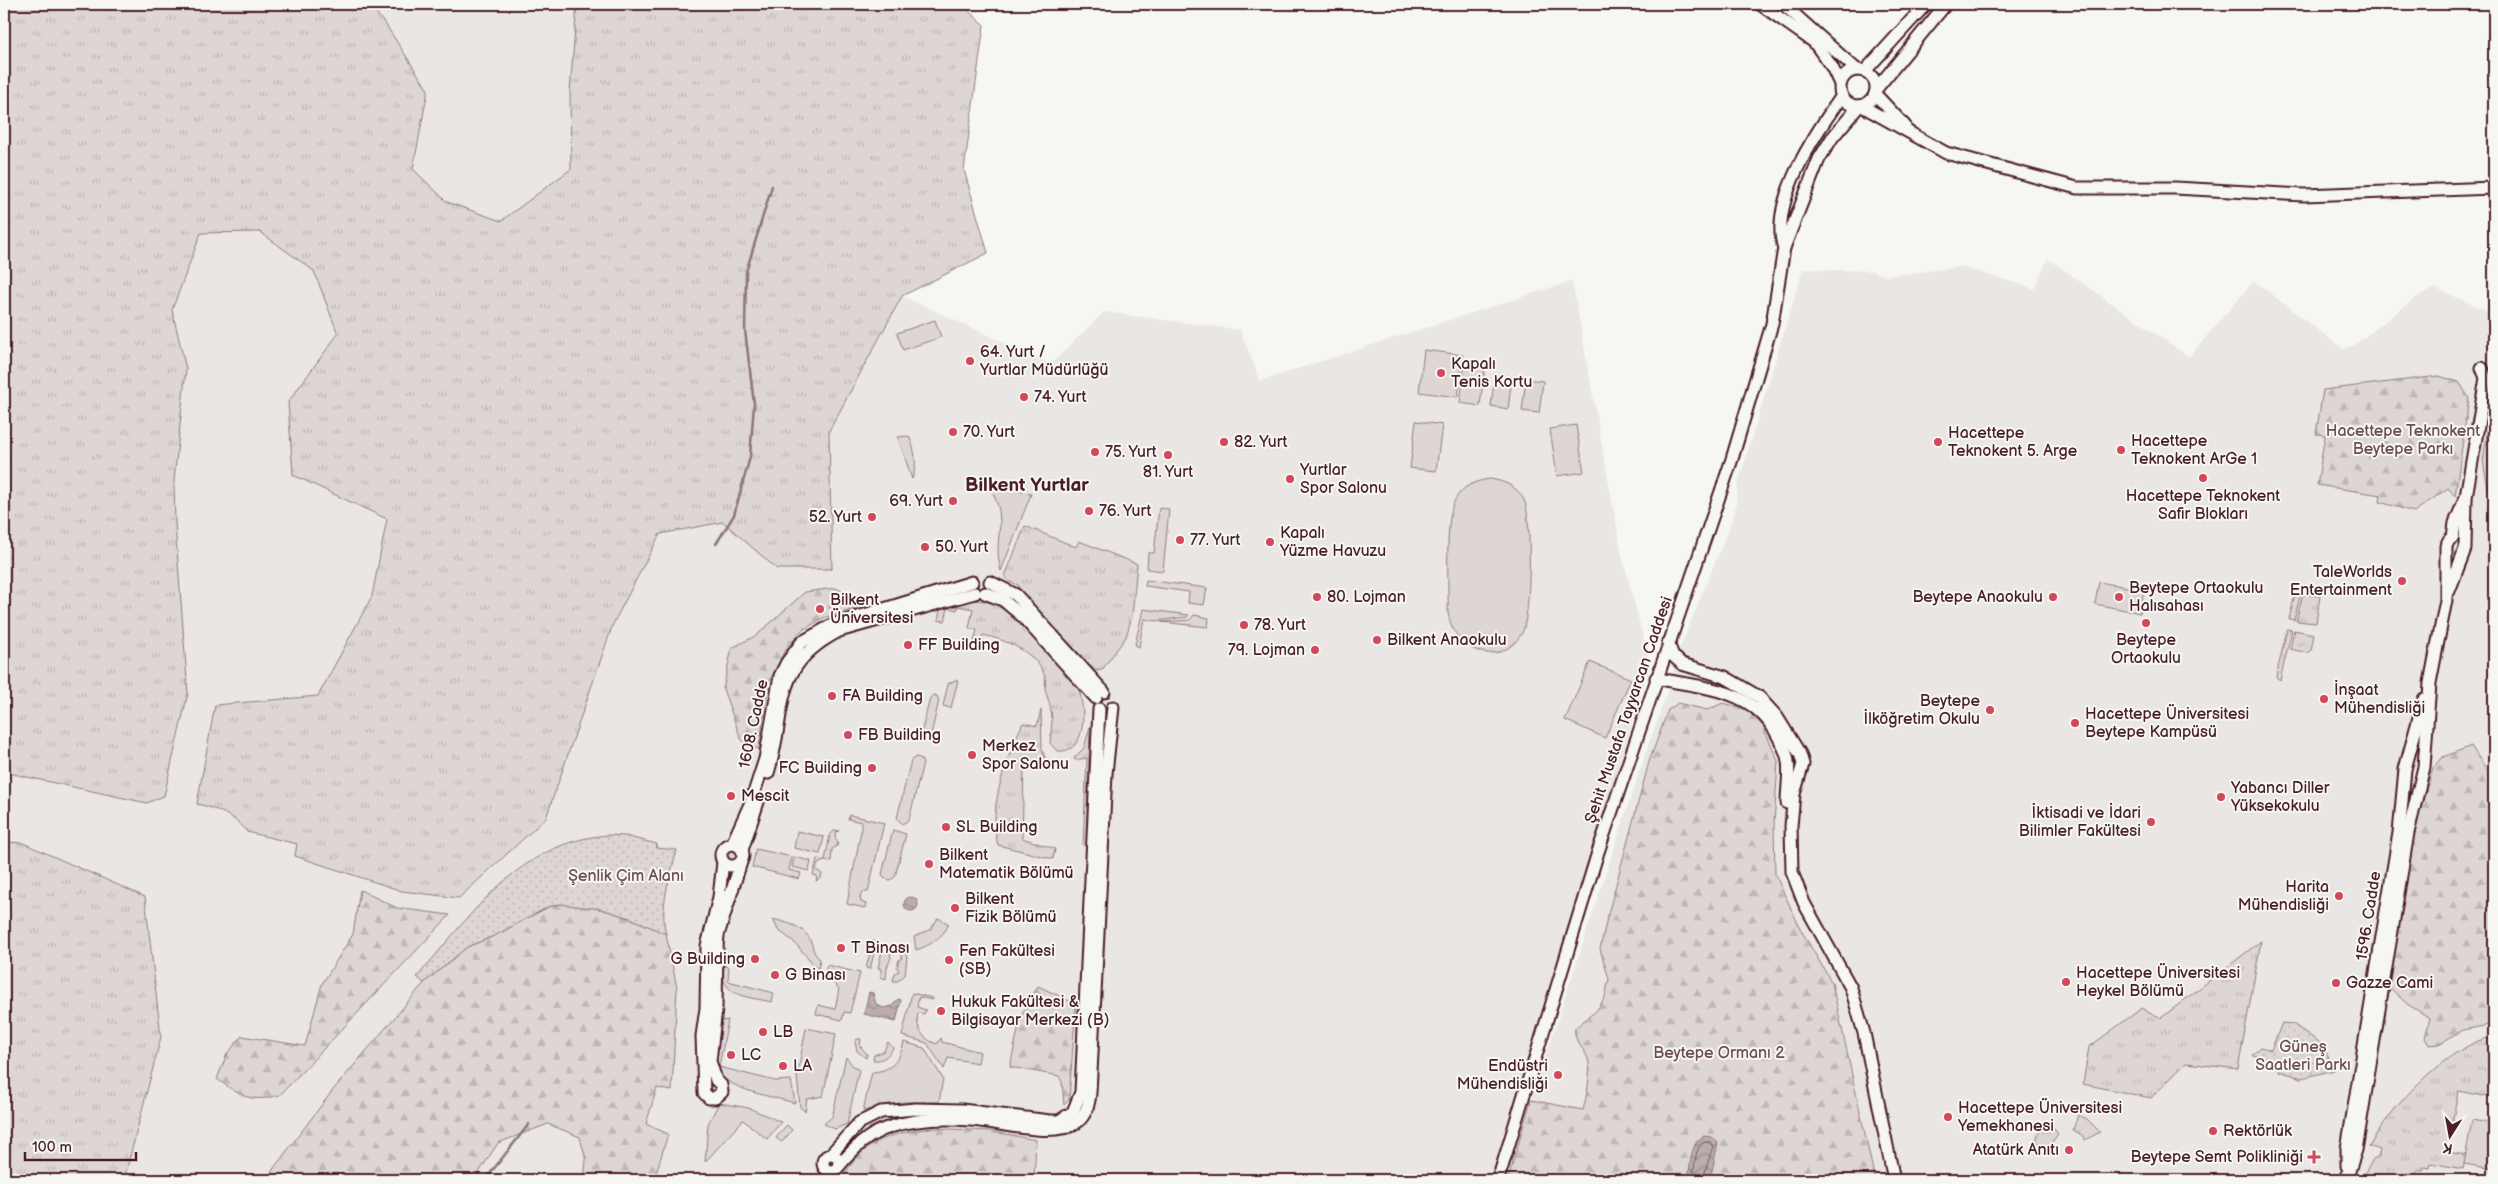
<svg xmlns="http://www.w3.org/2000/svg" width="2498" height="1184" font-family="'Balsamiq Sans',sans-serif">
<defs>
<pattern id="grass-tufts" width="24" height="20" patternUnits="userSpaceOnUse" patternTransform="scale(1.25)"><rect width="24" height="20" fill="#ddd6d5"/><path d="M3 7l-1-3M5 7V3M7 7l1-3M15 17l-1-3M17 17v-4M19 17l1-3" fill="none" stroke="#bfb7b7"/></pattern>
<pattern id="forest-firs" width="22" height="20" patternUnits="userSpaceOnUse" patternTransform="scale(1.25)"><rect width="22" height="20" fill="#ddd6d5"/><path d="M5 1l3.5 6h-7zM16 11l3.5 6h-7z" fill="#bfb7b7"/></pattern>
<pattern id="park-dots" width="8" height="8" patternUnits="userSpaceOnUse" patternTransform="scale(1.25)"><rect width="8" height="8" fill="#ddd6d5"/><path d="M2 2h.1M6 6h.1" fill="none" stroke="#bfb7b7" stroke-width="1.8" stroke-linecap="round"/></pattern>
<pattern id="water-waves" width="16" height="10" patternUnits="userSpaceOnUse" patternTransform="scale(1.25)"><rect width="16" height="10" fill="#bbadae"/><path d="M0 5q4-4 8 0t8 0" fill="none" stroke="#9a8c8e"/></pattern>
</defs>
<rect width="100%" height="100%" fill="#f6f6f2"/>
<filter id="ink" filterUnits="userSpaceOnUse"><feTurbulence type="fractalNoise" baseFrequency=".02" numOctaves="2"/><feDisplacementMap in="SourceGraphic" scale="10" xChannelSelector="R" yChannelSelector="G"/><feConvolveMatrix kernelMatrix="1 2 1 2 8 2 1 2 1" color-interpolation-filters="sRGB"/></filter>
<g filter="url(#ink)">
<g fill="#e9e6e3">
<polygon points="4,4 961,4 984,25 964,170 988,253 902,296 1051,364 1104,312 1240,330 1260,381 1572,281 1622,556 1650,663 1494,1180 4,1180"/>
<polygon points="2048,259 2189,357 2254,281 2343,349 2353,346 2417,297 2435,288 2494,314 2494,1180 1505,1180 1642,764 1671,682 1676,658 1734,516 1739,480 1803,269 1871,271 1886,276 1962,267 2034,289"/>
</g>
<g fill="url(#grass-tufts)" stroke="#947a80">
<path d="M4,4H369L386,25L428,90L413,169L447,202L501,221L571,169L570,91L577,4H961L984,25L964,170L988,253L902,296L829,431L832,569H777L723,522L660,534L613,624L546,818L459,898L402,891L295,856L297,844L247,832C236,816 215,808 197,804L215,705L318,696L372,596L387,519L293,475L288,402L338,334L314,271L260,232L201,233L172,310L186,369L174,480L175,524L188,693L164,796L147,803L4,772Z"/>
<polygon points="2487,483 2494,485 2494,520"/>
<polygon points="1025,526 1076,547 1079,541 1137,564 1132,616 1126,637 1102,670 1096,671 1020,592 1018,585 1008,581 1005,576"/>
<polygon points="2296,591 2301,593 2294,620 2289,619"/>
<polygon points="2303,594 2320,596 2316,623 2296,621"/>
<path d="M976,600C1015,601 1054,660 1078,687C1085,706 1089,754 1057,751L1050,743C1052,722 1054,714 1046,693C1044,688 1047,680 1044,674C1034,651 1006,640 983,635L981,644L974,642L977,630L969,628L973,609L958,606L957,610L948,608L945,621L938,620L941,606Z"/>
<polygon points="2287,629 2292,630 2280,680 2276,677"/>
<polygon points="2294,630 2314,634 2311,651 2308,653 2290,649"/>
<path d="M1041,710L1042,749L1045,758L1055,763L1024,768L1022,838L1055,849L1053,859L998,845C987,809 1007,756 1023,723L1037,726Z"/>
<polygon points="1090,727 1086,847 1083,845 1087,758 1075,760 1074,758 1084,748"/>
<polygon points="4,842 23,843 145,897 161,1037 124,1180 4,1180"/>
<circle cx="731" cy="856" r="5.5"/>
<polygon points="2261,941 2238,1069 2186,1063 2151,1098 2083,1084 2089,1047 2142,1008 2161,1018"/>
<path d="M2486,1038L2489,1039L2494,1056V1098L2458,1091L2447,1152L2466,1155L2463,1169L2431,1163L2430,1168L2424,1167L2423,1171H2417L2415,1180H2360L2373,1160L2378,1158L2380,1150L2369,1146C2393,1105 2440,1054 2486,1038Z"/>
<polygon points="2078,1115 2087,1119 2100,1132 2085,1140 2082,1135 2073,1130"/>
<polygon points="2048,1121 2058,1134 2049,1146 2036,1142 2038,1134"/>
</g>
<g fill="url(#forest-firs)" stroke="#947a80">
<polygon points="2439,376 2459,382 2469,398 2455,496 2448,488 2414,512 2380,502 2381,495 2317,485 2325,435 2316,434 2323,390"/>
<polygon points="2494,382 2494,485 2487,483 2483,461"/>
<polygon points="836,588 869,605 823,618 801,631 784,652 769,682 759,749 749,746 741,739 723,689 732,648 757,635 805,592"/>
<path d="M1678,703L1707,710L1723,703L1746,709L1763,726L1778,761L1774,824L1775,874L1801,930L1832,983L1875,1180H1508L1531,1100L1583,1110C1586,1099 1592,1070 1588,1059C1584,1047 1573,1042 1575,1028L1597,1010L1605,997L1609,979L1600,949L1607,918L1649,762L1668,710Z"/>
<polygon points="2471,746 2494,781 2494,1024 2463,1030 2439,1044 2429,1045 2425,1038 2430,1018 2407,1004 2389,987 2416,821 2433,769 2443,757"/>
<path d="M360,890L397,908L450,915L280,1095C249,1103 243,1097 217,1079L227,1054L242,1036L305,1046L322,984L353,934Z"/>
<path d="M559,904C597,904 632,918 666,934L677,988L672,1091L657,1088L646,1124L668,1134L654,1180H584L586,1160L580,1137L548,1124L498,1143L474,1180H267L274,1168L333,1090L424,983L467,947L494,936L548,907Z"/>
<polygon points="1038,986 1076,1004 1069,1100 1064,1105 1062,1082 1059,1076 1010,1067 1021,1016"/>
<path d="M933,1128L989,1131L1036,1140L1034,1180H841C863,1140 891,1133 933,1128Z"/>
</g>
<g fill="url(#park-dots)" stroke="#947a80">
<path d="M608,835L625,836L657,844L656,848L677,850C670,876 659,908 666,934L630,918L601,909L559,904L548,907L494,936L467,947L424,983L417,977C471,915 519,842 608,835Z"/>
<polygon points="2282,1023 2293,1024 2323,1045 2334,1070 2302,1078 2279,1071 2280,1061 2252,1055 2261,1047 2271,1050"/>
</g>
<g fill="#ddd6d5" stroke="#947a80">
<polygon points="935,320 941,337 903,350 897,333"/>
<polygon points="1424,350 1463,355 1458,397 1419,392"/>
<polygon points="1465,363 1485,365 1480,406 1460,403"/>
<polygon points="1495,375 1512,377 1508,409 1491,406"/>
<polygon points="1526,379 1543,381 1539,413 1522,411"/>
<polygon points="1416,421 1442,425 1436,471 1410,468"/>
<polygon points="1576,425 1584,472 1557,476 1550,429"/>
<path d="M909,436C915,450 918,464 912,479L898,437Z"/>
<path d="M1490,479C1504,481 1517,486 1524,500C1532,515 1531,618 1522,633C1501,670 1453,652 1448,612C1449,586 1444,520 1455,500C1462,486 1475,481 1490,479Z"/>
<path d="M987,483L1031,494L1001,571C991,535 1012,521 987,483Z"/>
<polygon points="1159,508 1169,509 1163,571 1147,569 1148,553 1154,553"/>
<polygon points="1146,580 1207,588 1204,605 1188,603 1189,592 1145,586"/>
<polygon points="2099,582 2144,590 2140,613 2095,604"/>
<polygon points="1143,609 1189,615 1187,617 1156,621 1144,619 1139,647 1135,645"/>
<polygon points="1194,615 1209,618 1208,627 1161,622 1190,620"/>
<polygon points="1590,662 1631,679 1605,738 1565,720"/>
<polygon points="955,680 958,680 951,708 943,706 948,684"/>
<polygon points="933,695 937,696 939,700 930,739 926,742 922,741 920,738 930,698"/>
<polygon points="916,757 920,758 923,763 909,820 902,824 897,818 911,760"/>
<polygon points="850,815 884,823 868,892 863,892 860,896 861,902 866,904 865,908 847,904 861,831 861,822 848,819"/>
<polygon points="835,830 839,831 836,832 835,838 838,843 837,846 832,849 831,862 824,861 818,864 816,870 822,874 821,878 816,881 817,876 813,875 817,859 825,860 830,835"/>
<polygon points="893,830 906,834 895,877 890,880 884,878 882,874"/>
<polygon points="797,831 824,837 820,854 794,848"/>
<polygon points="756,849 792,857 789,870 801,873 799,879 752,867"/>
<polygon points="794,857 811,861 809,871 792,867"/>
<path d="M938,918L949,924C942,938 931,945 916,950L914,937L931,929Z"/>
<path d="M773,919C787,923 805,926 811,942C814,950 813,953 820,959L818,969L793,941L778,930Z"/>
<polygon points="873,941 877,942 870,969 866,968"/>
<polygon points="895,945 890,955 891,958 887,967 886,979 881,977 881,969 878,968 882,951"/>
<polygon points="902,947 907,957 905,975 898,981 893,981 895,973 899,971 897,967 899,960 902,958 900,954"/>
<path d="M721,965L729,967L728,981L774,993L772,1002C745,996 722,998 721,965Z"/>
<polygon points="827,965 860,973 850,1013 844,1012 842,1020 816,1014 818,1005 835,1009 839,989 825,973"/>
<path d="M912,993L932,998V1000L919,997L917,1007L926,1010L924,1014L918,1013C915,1027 923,1040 937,1044L941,1038L942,1042L980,1052L978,1063L948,1058L944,1069L927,1043L902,1036Z"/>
<path d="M728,1020L719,1067L775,1081L791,1080L795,1103C771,1096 716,1089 714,1061C712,1049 717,1034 718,1022Z"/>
<polygon points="806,1028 836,1034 823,1096 807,1099 805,1111 800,1107 797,1076"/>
<polygon points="857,1039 861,1039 860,1046 867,1054 866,1058 857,1051 855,1042"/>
<path d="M888,1042L893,1048C888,1056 883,1061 873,1060L874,1055L884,1051Z"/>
<path d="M904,1042L924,1048L943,1079L939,1102H905L863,1111L872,1072C892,1071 900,1060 904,1042Z"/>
<polygon points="846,1057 854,1067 859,1070 847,1124 835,1129 824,1124 832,1117"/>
<polygon points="719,1103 749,1108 781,1122 767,1139 743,1120 705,1162 708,1124"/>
<polygon points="2472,1120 2494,1124 2494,1169 2464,1164"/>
<polygon points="787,1125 792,1130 782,1142 776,1138"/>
</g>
<g fill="url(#water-waves)" stroke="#8e747a">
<circle cx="911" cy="904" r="7"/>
<polygon points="869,992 873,993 876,1004 883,1008 892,1006 898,999 901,1000 896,1022 864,1014"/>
<path d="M1703,1136L1712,1137L1718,1143L1710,1180H1688C1691,1165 1689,1146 1703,1136Z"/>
</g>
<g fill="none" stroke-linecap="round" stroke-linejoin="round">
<path stroke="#77585f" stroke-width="1" d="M1693,1180C1695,1169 1693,1140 1710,1142L1713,1146L1705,1172V1180"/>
<g stroke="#8e747a" stroke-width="2.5">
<polyline points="716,544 734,515 750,457 754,404 745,330 746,272 772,186"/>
<polyline points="485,1180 529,1124"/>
</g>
<g stroke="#4a1f2b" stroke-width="15">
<g id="secondary">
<polyline points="1760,4 1814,42 1832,67 1840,84"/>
<polyline points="1783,4 1857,70"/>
<circle cx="1858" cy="88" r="18"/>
<polyline points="1865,71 1926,4"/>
<polyline points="1877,88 1946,4"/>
<polyline points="1875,94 1905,126"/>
<polyline points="1862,106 1946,153 2077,188 2175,188 2304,195 2494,188"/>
<path d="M1784,248C1768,203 1816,132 1842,96"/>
<polyline points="990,582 1016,595 1104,692"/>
<polyline points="2449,591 2465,549 2466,498"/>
<polyline points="985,593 1003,600 1022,616 1096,698"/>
<polyline points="1668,643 1673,656 1682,664 1725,677 1759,697 1777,717 1800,754 1803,764 1794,794 1791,826 1792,872 1804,903 1851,988 1864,1033 1894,1180"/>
<path d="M1656,678C1703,689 1753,687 1778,736C1782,744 1787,752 1788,761C1790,774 1787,789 1787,803"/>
<path d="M768,773C788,710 769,667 839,631L975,593"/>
<polyline points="732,844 751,802 765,759 780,676 787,662 802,642 832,625 972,582"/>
<circle cx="732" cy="855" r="11"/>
<polyline points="742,850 758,802"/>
<polyline points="723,862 719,897 707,946 706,1008 702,1036 704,1093 709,1098 715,1098 722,1092 721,1085 716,1080 710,1061 716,1009 717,947 718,935 741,862"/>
<circle cx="831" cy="1163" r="8"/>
<polyline points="830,1155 859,1123 881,1112 916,1109 962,1110 1050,1121 1059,1121 1073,1112 1081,1092 1099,709"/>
<path d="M839,1166C853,1149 868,1134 890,1127C915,1119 944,1118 970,1120C997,1121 1052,1139 1076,1123C1086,1116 1089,1105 1090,1093L1106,774L1113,707"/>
<polyline points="2347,1166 2347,1149 2399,833 2405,769 2424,699"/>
<polyline points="1498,1180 1598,852 1732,459 1772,324 1784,248 1819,159 1832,138 1859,106"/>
<polyline points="2346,1180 2356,1150 2408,833 2424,767 2430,683 2446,600 2446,546 2449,540 2453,537 2455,523 2466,497 2486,378 2482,368"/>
</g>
</g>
<use href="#secondary" stroke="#f6f6f2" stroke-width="11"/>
</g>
</g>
<g fill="#d1495b" stroke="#f6f6f2" stroke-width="2">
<circle cx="970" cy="361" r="5"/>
<circle cx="1441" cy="373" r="5"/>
<circle cx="1024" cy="397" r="5"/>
<circle cx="953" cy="432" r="5"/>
<circle cx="1224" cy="442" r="5"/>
<circle cx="1938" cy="442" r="5"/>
<circle cx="2121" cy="450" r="5"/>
<circle cx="1095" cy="452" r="5"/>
<circle cx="1168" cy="455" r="5"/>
<circle cx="2203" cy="478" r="5"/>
<circle cx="1290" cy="479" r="5"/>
<circle cx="953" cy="501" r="5"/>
<circle cx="1089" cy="511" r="5"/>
<circle cx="872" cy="517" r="5"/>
<circle cx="1180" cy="540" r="5"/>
<circle cx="1270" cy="542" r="5"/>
<circle cx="925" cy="547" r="5"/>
<circle cx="2402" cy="581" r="5"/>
<circle cx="1317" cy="597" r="5"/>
<circle cx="2053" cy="597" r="5"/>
<circle cx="2119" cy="597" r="5"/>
<circle cx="820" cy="609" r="5"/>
<circle cx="2146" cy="623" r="5"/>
<circle cx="1244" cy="625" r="5"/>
<circle cx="1377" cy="640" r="5"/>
<circle cx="908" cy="645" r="5"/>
<circle cx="1315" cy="650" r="5"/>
<circle cx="832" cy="696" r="5"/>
<circle cx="2324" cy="699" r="5"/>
<circle cx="1990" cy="710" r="5"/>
<circle cx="2075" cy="723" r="5"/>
<circle cx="848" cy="735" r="5"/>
<circle cx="972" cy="755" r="5"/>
<circle cx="872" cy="768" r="5"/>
<circle cx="731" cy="796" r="5"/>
<circle cx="2221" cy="797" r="5"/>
<circle cx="2151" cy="822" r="5"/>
<circle cx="946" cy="827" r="5"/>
<circle cx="929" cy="864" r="5"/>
<circle cx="2339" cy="896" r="5"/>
<circle cx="955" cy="908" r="5"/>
<circle cx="841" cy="948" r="5"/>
<circle cx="755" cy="959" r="5"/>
<circle cx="949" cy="960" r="5"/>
<circle cx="775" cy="975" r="5"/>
<circle cx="2066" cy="982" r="5"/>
<circle cx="2336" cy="983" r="5"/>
<circle cx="941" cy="1011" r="5"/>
<circle cx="763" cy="1032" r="5"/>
<circle cx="731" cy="1055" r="5"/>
<circle cx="783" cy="1066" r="5"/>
<circle cx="1558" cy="1075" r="5"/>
<circle cx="1948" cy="1117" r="5"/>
<circle cx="2213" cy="1131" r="5"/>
<circle cx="2069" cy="1150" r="5"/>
<path d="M2311.5 1149.5h5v5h5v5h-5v5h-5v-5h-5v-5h5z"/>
</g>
<g text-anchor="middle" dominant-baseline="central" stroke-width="4" stroke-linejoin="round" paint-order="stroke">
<g font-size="16" fill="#4a1f2b" stroke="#f6f6f2" text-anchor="start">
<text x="980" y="352">64. Yurt /<tspan x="980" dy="18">Yurtlar Müdürlüğü</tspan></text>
<text x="1451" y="364">Kapalı<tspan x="1451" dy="18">Tenis Kortu</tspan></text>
<text x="1034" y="397">74. Yurt</text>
<text x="963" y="432">70. Yurt</text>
<text x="1948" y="433">Hacettepe<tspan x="1948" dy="18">Teknokent 5. Arge</tspan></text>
<text x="2131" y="441">Hacettepe<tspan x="2131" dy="18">Teknokent ArGe 1</tspan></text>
<text x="1234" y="442">82. Yurt</text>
<text x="1105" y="452">75. Yurt</text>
<text x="1300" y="470">Yurtlar<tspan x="1300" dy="18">Spor Salonu</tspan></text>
<text x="1168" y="472" text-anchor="middle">81. Yurt</text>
<text x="2203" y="496" text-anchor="middle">Hacettepe Teknokent<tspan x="2203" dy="18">Safir Blokları</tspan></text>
<text x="943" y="501" text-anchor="end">69. Yurt</text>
<text x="1099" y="511">76. Yurt</text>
<text x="862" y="517" text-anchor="end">52. Yurt</text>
<text x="1280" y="533">Kapalı<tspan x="1280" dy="18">Yüzme Havuzu</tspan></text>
<text x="1190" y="540">77. Yurt</text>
<text x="935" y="547">50. Yurt</text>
<text x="2392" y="572" text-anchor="end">TaleWorlds<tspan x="2392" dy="18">Entertainment</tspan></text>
<text x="2129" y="588">Beytepe Ortaokulu<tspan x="2129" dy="18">Halısahası</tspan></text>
<text x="1327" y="597">80. Lojman</text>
<text x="2043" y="597" text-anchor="end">Beytepe Anaokulu</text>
<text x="830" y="600">Bilkent<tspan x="830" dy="18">Üniversitesi</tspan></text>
<text x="1254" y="625">78. Yurt</text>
<text x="1387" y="640">Bilkent Anaokulu</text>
<text x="2146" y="640" text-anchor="middle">Beytepe<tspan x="2146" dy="18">Ortaokulu</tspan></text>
<text x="918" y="645">FF Building</text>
<text x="1305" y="650" text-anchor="end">79. Lojman</text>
<text x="2334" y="690">İnşaat<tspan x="2334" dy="18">Mühendisliği</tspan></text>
<text x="842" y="696">FA Building</text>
<text x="1980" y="701" text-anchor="end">Beytepe<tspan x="1980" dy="18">İlköğretim Okulu</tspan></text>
<text x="2085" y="714">Hacettepe Üniversitesi<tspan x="2085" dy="18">Beytepe Kampüsü</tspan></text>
<text x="858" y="735">FB Building</text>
<text x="982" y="746">Merkez<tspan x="982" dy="18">Spor Salonu</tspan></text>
<text x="862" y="768" text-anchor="end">FC Building</text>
<text x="2231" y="788">Yabancı Diller<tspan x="2231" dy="18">Yüksekokulu</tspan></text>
<text x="741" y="796">Mescit</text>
<text x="2141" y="813" text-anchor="end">İktisadi ve İdari<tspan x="2141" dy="18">Bilimler Fakültesi</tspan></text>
<text x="956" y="827">SL Building</text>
<text x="939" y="855">Bilkent<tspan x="939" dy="18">Matematik Bölümü</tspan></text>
<text x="2329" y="887" text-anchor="end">Harita<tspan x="2329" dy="18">Mühendisliği</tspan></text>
<text x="965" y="899">Bilkent<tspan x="965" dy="18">Fizik Bölümü</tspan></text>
<text x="851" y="948">T Binası</text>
<text x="959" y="951">Fen Fakültesi<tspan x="959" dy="18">(SB)</tspan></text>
<text x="745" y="959" text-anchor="end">G Building</text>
<text x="2076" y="973">Hacettepe Üniversitesi<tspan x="2076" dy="18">Heykel Bölümü</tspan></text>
<text x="785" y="975">G Binası</text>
<text x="2346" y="983">Gazze Cami</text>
<text x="951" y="1002">Hukuk Fakültesi &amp;<tspan x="951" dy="18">Bilgisayar Merkezi (B)</tspan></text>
<text x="773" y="1032">LB</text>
<text x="741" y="1055">LC</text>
<text x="793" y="1066">LA</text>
<text x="1548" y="1066" text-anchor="end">Endüstri<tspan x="1548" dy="18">Mühendisliği</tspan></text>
<text x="1958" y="1108">Hacettepe Üniversitesi<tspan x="1958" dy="18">Yemekhanesi</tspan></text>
<text x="2223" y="1131">Rektörlük</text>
<text x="2059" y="1150" text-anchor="end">Atatürk Anıtı</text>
<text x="2303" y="1157" text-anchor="end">Beytepe Semt Polikliniği</text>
</g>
<g font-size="16" fill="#6f4d56" stroke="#f6f6f2">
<text x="2403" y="431">Hacettepe Teknokent<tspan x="2403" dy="18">Beytepe Parkı</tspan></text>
<text x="626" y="876">Şenlik Çim Alanı</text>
<text x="2303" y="1047">Güneş<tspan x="2303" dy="18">Saatleri Parkı</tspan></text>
<text x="1719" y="1053">Beytepe Ormanı 2</text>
</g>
<g font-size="16" fill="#4a1f2b" stroke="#f6f6f2">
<text transform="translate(1629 710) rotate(-71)">Şehit Mustafa Tayyarcan Caddesi</text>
<text transform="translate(754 724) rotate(-78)">1608. Cadde</text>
<text transform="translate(2369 916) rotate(-81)">1596. Cadde</text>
</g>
<g font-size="19" font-weight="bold" fill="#4a1f2b" stroke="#f6f6f2">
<text x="1027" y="485">Bilkent Yurtlar</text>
</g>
</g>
<rect width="2498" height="1184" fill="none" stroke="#f6f6f2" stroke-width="20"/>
<rect x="10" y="10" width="2478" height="1164" fill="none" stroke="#4a1f2b" stroke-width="2" filter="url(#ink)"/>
<g transform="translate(2450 1136) rotate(191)" stroke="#f6f6f2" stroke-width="4" paint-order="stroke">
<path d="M0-4L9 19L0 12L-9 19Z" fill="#4a1f2b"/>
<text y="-8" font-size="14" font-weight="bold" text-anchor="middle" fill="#4a1f2b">K</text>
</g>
<path d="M25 1152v8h111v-8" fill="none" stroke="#4a1f2b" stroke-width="2.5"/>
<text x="32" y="1152" font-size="15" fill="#4a1f2b" stroke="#f6f6f2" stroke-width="4" paint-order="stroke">100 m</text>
</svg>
